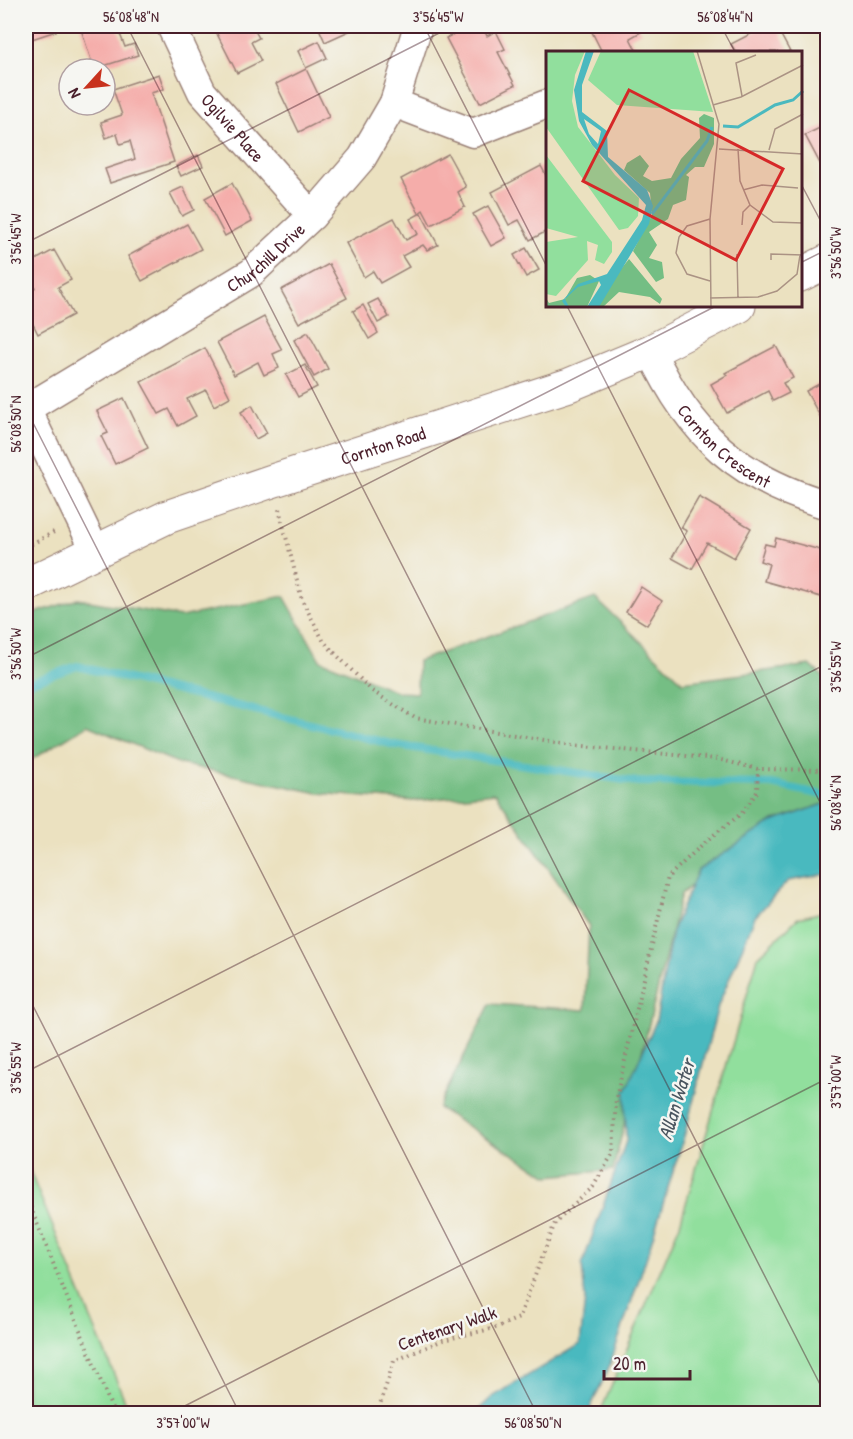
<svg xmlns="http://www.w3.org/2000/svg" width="853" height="1439" font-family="'Patrick Hand',sans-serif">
<rect width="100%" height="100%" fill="#f6f6f2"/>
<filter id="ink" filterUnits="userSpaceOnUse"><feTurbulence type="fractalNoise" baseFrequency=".0167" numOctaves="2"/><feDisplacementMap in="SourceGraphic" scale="12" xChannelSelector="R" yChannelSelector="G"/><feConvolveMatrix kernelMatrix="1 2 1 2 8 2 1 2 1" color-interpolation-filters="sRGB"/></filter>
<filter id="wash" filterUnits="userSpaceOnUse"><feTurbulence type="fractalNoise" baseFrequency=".008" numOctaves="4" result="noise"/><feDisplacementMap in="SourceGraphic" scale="24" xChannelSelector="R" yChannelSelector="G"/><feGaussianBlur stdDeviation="1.35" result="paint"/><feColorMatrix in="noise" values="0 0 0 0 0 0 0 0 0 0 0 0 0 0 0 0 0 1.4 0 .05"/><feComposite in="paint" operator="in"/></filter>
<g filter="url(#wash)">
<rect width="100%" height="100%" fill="#ebe1c0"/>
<g fill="#91df9d" stroke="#6e7f64" stroke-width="1.5">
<polygon points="827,911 827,1413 600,1413 680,1224 758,957 798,918"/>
<polygon points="26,1162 130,1413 26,1413"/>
</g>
<polygon fill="#74be84" stroke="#5f6e58" stroke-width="1.5" points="284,596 320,660 398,692 417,693 418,661 595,598 683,682 810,665 827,680 827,803 772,822 681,894 613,1170 548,1176 438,1108 490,1004 585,1010 589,926 495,793 414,801 318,793 180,764 87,725 26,763 26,616 78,599 181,617"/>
<polygon fill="#4ab9bf" stroke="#4a6c75" stroke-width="1.5" points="827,803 827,874 788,881 755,917 718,1006 685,1133 646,1259 609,1367 588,1413 475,1413 492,1397 580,1344 585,1299 582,1265 626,1141 625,1092 656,1021 672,931 698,870 772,822"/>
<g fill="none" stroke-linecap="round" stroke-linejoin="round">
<polyline stroke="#4ab9bf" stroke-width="8" points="26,684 77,666 395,745 637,782 771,784 828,796"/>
</g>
<g id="blocks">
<g fill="#f5adaa">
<polygon points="26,26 54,26 56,31 26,41"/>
<polygon points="80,26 117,26 125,47 134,44 138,55 94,69"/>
<polygon points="213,26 261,26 254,29 259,38 251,42 261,61 237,73"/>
<polygon points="318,26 360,26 325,42"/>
<polygon points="470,26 482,26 487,36 496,31 505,49 498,52 515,85 480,103 446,38"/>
<polygon points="589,26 638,26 641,32 630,38 637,52 602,52"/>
<polygon points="766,26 776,26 790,52 736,52 731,44"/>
<polygon points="319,41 327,58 306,68 298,51"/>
<polygon points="306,69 329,117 299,132 276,84"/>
<polygon points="159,74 164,89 151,93 174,162 110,183 105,169 135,159 130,141 120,144 117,134 106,138 101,122 122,115 113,89"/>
<polygon points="828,124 828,169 824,171 805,135"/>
<polygon points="448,154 466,187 458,192 465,207 431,225 423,210 419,213 401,179"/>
<polygon points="198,155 203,166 181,176 176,166"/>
<polygon points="541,166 547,177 547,231 530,240 519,220 509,225 492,192"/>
<polygon points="232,183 252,221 225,236 205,198"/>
<polygon points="183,187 194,210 182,216 170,193"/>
<polygon points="488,206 506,238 491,246 473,214"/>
<polygon points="421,213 438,245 427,250 423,245 402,256 409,267 380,283 373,271 364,277 346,243 394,218 406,240 418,234 410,219"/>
<polygon points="187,224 201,249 142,281 128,256"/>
<polygon points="526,248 539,270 526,277 514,255"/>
<polygon points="54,250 71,280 58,287 73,315 38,334 26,310 26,293 35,288 26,265"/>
<polygon points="329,264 347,298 299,323 281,290"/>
<polygon points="378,299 389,317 378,323 368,304"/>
<polygon points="363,305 378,333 369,339 353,311"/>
<polygon points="264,317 282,350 273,354 279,368 264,375 258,362 234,375 217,342"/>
<polygon points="308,332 328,369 314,377 294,340"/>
<polygon points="776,346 793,378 783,383 789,393 773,401 768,391 727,413 711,384 727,375 725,373"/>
<polygon points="205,348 230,397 214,406 206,390 187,399 196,416 178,426 169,409 159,414 141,382"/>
<polygon points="305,365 317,387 298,397 286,375"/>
<polygon points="821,383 828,395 828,414 821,418 806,391"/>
<polygon points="124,398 148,448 115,464 101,436 108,433 97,411"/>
<polygon points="252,405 267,433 256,439 241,412"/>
<polygon points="699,497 751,528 734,558 707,543 692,569 672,558 687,531 681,528"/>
<polygon points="776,538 828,552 828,599 764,581 769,564 760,561 765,544 774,546"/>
<polygon points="641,587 662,601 647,625 626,612"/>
</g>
</g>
</g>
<g filter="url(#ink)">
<use href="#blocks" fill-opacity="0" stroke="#9a8076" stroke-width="1.5"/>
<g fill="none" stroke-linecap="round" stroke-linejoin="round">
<g stroke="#9a8076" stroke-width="31">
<g id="minor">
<path id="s1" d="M171,26L202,92L312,216"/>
<polyline points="394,103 473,133 547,104"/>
<path id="s2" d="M651,351C690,435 739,479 828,505"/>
<polyline points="26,408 95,550"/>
<path id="s3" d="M26,409L251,273L312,216L362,158L394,103L418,26"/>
</g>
</g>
<g stroke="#9a8076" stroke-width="35">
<g id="secondary">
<polyline points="800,275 828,261"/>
<path id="s4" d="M26,585L167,517L272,481L569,385L651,351L739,306"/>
</g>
</g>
<g stroke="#9a8076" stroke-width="4" stroke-dasharray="1.5 4.5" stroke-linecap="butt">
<polyline points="279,509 302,600 324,642 372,691 415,718 573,745 717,759 758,769 828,770"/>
<polyline points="26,547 54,532"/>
<polyline points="26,1196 114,1414"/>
<polyline points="377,1414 394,1361 443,1340 495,1328 519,1318 555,1223 593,1187 613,1153 616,1098 668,877 706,841 742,813 757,792 758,769"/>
</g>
<use href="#minor" stroke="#fff" stroke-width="28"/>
<use href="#secondary" stroke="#fff" stroke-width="33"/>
</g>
</g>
<path fill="none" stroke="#4a1f2b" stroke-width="1.5" stroke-opacity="0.45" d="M127,26L828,1400M424,26L547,267M721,26L735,52M800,182L828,235M26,243L453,26M800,263L828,249M567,306L828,818M26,409L537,1414M26,658L716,306M26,992L240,1414M26,1072L828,663M169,1414L828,1078"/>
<g text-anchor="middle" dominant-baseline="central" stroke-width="5" stroke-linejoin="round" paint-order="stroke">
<g font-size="18" fill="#4a1f2b" stroke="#f6f6f2">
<text stroke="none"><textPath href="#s1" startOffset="120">Ogilvie Place</textPath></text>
<text stroke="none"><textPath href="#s3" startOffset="284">Churchill Drive</textPath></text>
<text stroke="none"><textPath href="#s2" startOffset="122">Cornton Crescent</textPath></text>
<text stroke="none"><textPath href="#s4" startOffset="384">Cornton Road</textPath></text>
<text transform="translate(447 1328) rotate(-19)">Centenary Walk</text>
</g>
<g font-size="20" font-style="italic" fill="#4a555f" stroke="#f6f6f2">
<text transform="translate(676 1099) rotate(-73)">Allan Water</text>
</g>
</g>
<g transform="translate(546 51)">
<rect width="256" height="256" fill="#ebe1c0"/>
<path d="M0,0H39L29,24L26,50L32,76L69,124L93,147L92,165L82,177L73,179L0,76ZM55,0H147L167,61L71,54L42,29ZM0,104L66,191V201L58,213L49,209L52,194L41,190L42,209L10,245L0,243V191L32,186L0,177Z" fill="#91df9d"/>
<path d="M158,63L168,67V93L158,116H149L140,124L143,126L140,149L127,154L122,168L103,181L111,194L103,207L116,211L118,227L110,231L87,200L106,164L104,142L78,119L81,112L94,104L103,115L97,125L106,130L125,127L135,108L154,87L153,67ZM83,208L116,248L114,253L104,246L73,241L57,256L44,257ZM44,224L53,230L41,256H0V247L3,252L19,248L31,227Z" fill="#74be84"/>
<path d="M40,0H48L36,34V61L61,80L62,106L101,139L107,155L103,173L53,256H41L55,234L53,230L32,236L19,248L23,256H29H20L16,250L32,233L61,223L96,169L100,154L46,94L33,70L28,39ZM38,68L55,80L52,93L43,83Z" fill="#4ab9bf" fill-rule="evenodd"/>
<path fill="none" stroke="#4ab9bf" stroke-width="3" d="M177,75L192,76L229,54L247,49L257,40M106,163L161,90L166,76"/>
<path fill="none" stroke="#ab9384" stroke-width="1.5" d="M151,0L173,73L164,168L165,257M196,45L190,12L210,4M167,54L195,46L257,14M173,98L257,103M192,98L194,130L204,154L227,171L257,172M223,99L229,78L257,63M197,139L216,134L252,137M164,168L141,175L133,186L130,202L141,223L164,230M196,174L197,161L204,154M191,203L192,247M225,209V203L257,204M164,247L212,246L231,240L251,223L254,204"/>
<path fill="#d62828" fill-opacity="0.15" stroke="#d62828" stroke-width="3" d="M83,39L237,118L190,209L37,130Z"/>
<rect width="256" height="256" fill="none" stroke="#4a1f2b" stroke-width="3"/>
</g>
<rect width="853" height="1439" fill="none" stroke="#f6f6f2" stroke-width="66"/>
<g transform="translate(87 87) rotate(243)"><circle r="28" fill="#f6f6f2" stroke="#b1a0a2" stroke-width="1.5"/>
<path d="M0-4.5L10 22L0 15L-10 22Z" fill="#c8321e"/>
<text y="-9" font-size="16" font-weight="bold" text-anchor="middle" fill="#4a1f2b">N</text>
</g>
<path d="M604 1370v9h86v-9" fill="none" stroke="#4a1f2b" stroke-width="3"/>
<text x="613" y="1370" font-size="18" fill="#4a1f2b" stroke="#f6f6f2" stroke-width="4.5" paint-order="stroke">20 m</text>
<rect x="33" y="33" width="787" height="1373" fill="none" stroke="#4a1f2b" stroke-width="2"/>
<g font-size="15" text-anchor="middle" fill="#4a1f2b">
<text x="131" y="22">56°08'48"N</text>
<text x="438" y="22">3°56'45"W</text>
<text x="725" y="22">56°08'44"N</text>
<text transform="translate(16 239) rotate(-90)" y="5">3°56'45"W</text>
<text transform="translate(836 253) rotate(-90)" y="5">3°56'50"W</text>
<text transform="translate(16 424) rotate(-90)" y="5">56°08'50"N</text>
<text transform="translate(16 654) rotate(-90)" y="5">3°56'50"W</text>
<text transform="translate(836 667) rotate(-90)" y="5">3°56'55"W</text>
<text transform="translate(836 803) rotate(-90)" y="5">56°08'46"N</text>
<text transform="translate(16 1068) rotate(-90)" y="5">3°56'55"W</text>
<text transform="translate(836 1082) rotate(-90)" y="5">3°57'00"W</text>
<text x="183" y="1428">3°57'00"W</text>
<text x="533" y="1428">56°08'50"N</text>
</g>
</svg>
